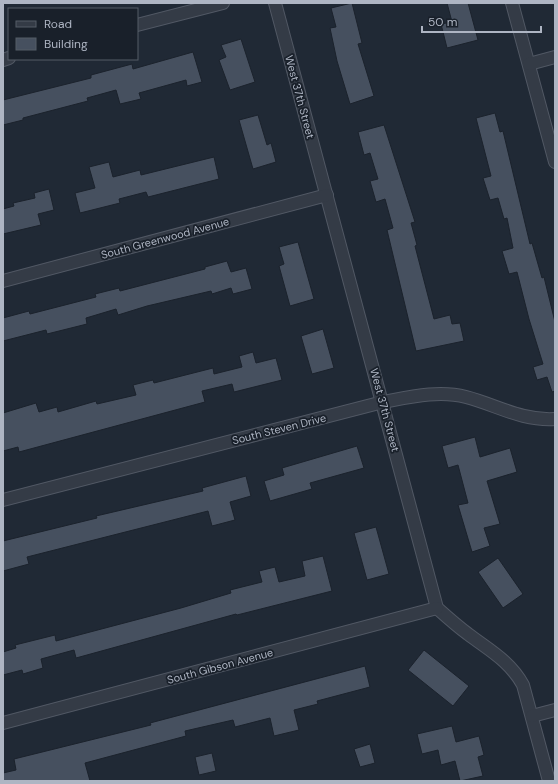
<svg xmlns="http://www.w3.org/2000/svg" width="558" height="784" font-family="'DM Sans',sans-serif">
<rect width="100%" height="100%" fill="#202935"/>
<g fill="#46505f" stroke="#1b222c">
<polygon points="352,3 362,43 358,44 374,96 350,104 337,61 330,28 336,27 331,8"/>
<polygon points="447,3 468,3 478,40 447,48 441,24 452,22"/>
<polygon points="241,39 255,82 230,90 219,60 226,57 221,45"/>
<polygon points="193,52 202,82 187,86 186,80 139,93 141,99 120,104 116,90 87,98 88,101 23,118 23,120 3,125 3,100 91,78 91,75 132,64 133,69"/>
<polygon points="495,113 500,132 503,131 530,244 532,243 542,278 544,277 555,322 555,391 552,392 547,377 537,380 533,367 543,364 529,319 517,272 509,274 502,251 513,248 507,218 504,219 498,198 490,200 483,178 491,176 476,118"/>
<polygon points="258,115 267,145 271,143 276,162 253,169 239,120"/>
<polygon points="384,125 415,222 411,223 417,245 415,246 434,319 450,315 452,324 460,323 464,341 416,351 387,230 393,228 385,199 376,202 370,181 378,179 370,153 364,155 358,132"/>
<polygon points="214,157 219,179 148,197 146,192 119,199 120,203 80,213 75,193 95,188 89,167 109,162 113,177 140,170 141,175"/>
<polygon points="49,189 54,210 38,214 41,225 3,234 3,209 14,206 13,203 35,198 34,193"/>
<polygon points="298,242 314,299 290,306 279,266 284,264 279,247"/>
<polygon points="227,261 231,272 246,268 252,289 233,294 231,288 212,294 211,291 147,306 118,315 116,309 86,318 87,324 47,334 46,330 3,341 3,318 29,311 30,314 96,297 95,294 119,288 120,291 205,269 205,267"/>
<polygon points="323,329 334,368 312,374 301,336"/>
<polygon points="253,352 256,363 276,358 282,380 234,392 232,384 202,391 205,402 19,452 18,447 3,451 3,413 36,403 39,412 57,407 58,412 96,401 97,404 136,395 133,385 153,380 154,383 213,368 214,374 242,367 239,356"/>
<polygon points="475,437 480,457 510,448 517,472 487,481 500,524 484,528 490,546 472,552 458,505 468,503 458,465 448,468 442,446"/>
<polygon points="357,446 364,468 310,483 312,489 270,501 264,481 284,475 282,468"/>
<polygon points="246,476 251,496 230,502 235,520 212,526 208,511 27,557 29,564 3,571 3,541 97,518 96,516 203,491 202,488"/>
<polygon points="376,527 389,574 367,580 354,533"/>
<polygon points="323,556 332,591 237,615 236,614 76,658 74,650 41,659 43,668 23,674 22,670 3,675 3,652 16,648 15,645 55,635 56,641 181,608 231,593 230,590 262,582 259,571 275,567 279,582 305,576 302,561"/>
<polygon points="498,558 523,594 503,608 478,572"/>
<polygon points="424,650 469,686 453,706 408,670"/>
<polygon points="365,666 370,687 317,701 318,704 294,710 299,730 274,736 270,718 235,727 233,720 185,731 186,736 85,763 90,781 3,781 3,773 16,770 14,759 151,725 150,723"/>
<polygon points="452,726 456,742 479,736 484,755 478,757 483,776 460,781 455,761 441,765 438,750 422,754 417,734"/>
<polygon points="370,744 375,763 360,767 354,749"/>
<polygon points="212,753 216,771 199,775 195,757"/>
</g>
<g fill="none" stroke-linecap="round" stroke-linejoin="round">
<g stroke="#515864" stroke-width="14">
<g id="minor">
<path d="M275,3L437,608C447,617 457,626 468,634C489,650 510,661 523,685L549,781"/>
<polyline points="512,3 555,162"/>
<polyline points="137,25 223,3"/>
<polyline points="3,60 9,58"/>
<polyline points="529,64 555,57"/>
<polyline points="3,281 327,195"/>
<path d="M3,500L383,402C410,397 439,390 466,397C497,405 521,421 555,419"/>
<polyline points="532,716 555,710"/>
<polyline points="3,723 437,608"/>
</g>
</g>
<use href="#minor" stroke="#343b46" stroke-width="12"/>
</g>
<g text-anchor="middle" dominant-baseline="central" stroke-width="3.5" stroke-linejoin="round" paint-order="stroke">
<g font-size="11" fill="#aeb5c3" stroke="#19202a">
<text transform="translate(300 97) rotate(75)">West 37th Street</text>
<text transform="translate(165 238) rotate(-15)">South Greenwood Avenue</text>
<text transform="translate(385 410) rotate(75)">West 37th Street</text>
<text transform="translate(279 429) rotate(-14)">South Steven Drive</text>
<text transform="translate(220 666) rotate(-15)">South Gibson Avenue</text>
</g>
</g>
<rect width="558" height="784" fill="none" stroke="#aeb5c3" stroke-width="8"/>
<rect x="8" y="8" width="130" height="52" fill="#19202a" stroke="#555c67"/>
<rect x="16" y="21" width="20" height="6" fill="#343b46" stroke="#555c67"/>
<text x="44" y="28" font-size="12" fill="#aeb5c3">Road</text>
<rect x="16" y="38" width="20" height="12" fill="#46505f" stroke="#555c67"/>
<text x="44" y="48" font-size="12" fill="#aeb5c3">Building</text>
<path d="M422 26v6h119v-6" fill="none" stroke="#aeb5c3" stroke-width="2"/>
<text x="428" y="26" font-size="12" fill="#aeb5c3" stroke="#19202a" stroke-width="3" paint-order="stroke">50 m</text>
</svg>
